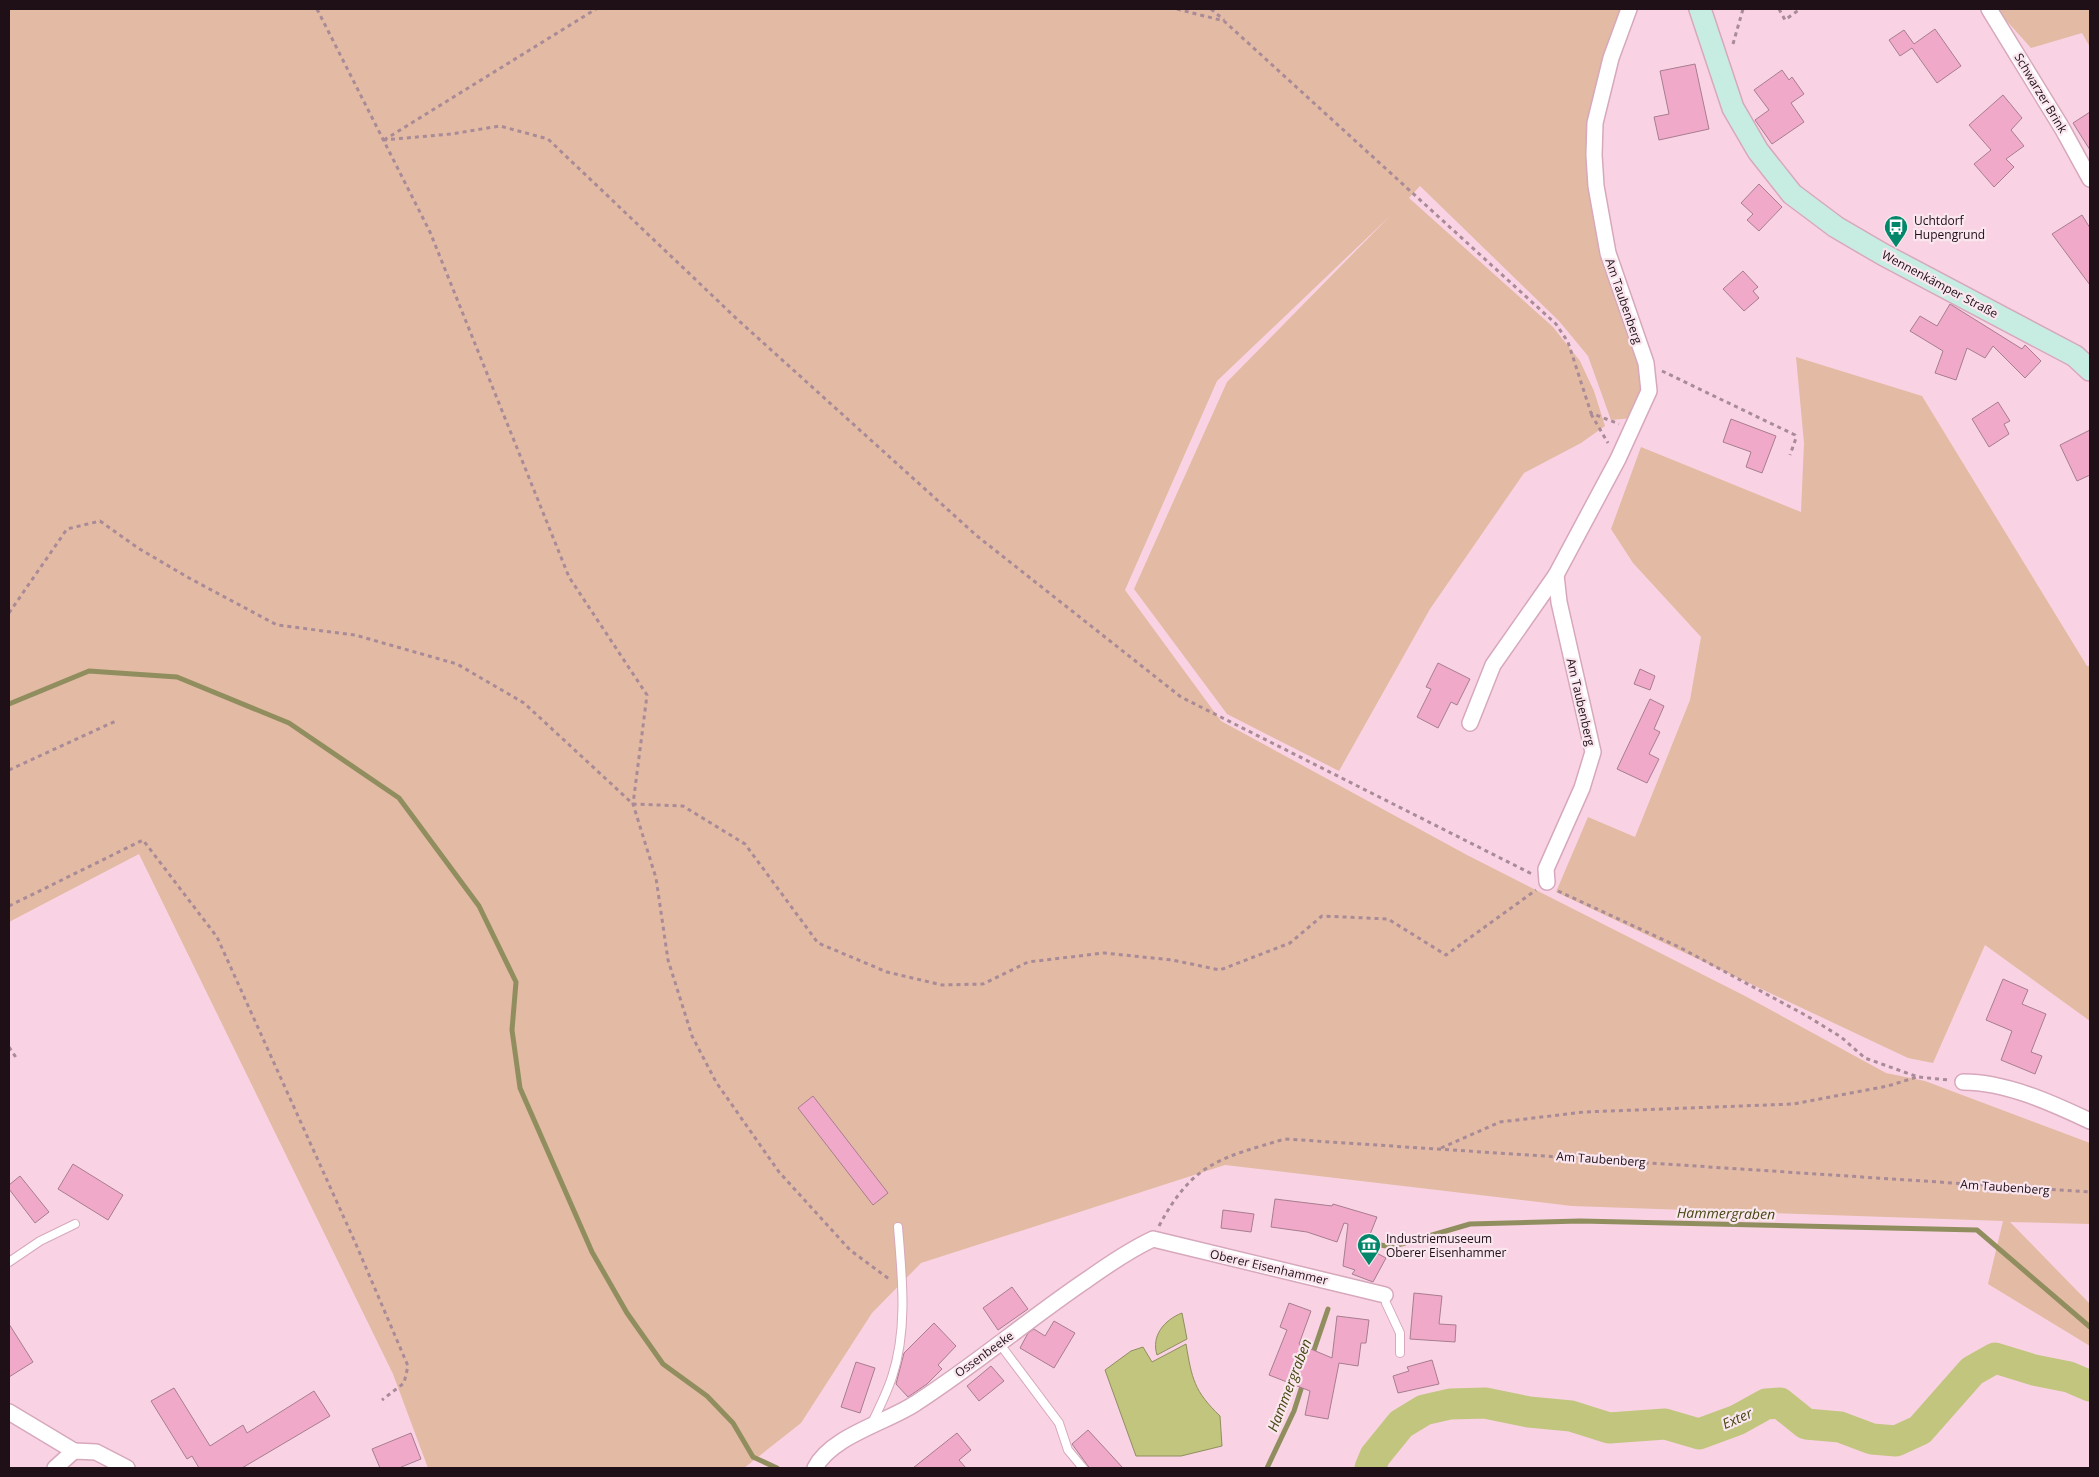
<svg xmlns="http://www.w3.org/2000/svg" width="2099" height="1477" font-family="'Open Sans',sans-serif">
<rect width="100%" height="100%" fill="#f9d3e3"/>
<g fill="#e3baa3">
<polygon points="9,9 1624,9 1590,154 1645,390 1633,418 1611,420 1588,356 1559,321 1420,186 1409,198 1553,327 1580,361 1594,391 1605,426 1581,443 1524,473 1430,609 1339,771 1227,714 1134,589 1227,382 1390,216 1217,381 1125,590 1221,721 1467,855 1745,996 1886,1073 1925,1081 2090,1143 2090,1224 2010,1222 2090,1304 2090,1346 1988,1284 2003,1221 1572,1206 1225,1165 921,1263 872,1313 801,1423 744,1468 428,1468 393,1374 139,854 9,922"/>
<polygon points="1996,9 2090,9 2090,47 2082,33 2031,48"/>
<polygon points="1796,357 1922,396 2087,666 2090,666 2090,1021 1985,945 1933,1063 1908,1058 1556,892 1588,817 1635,837 1690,700 1701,637 1633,563 1611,529 1641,447 1801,512 1804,443"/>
</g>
<g fill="#c1c57e" stroke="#908e5f">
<path d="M1182,1313L1187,1339L1157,1355C1151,1336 1164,1320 1182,1313Z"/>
<path d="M1186,1344C1192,1379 1194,1391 1220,1416L1222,1446L1181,1456H1136L1105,1370L1131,1351L1143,1347L1152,1362Z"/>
</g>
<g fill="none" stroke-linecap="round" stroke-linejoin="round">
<g stroke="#908e5f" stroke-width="5">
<polyline points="9,704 89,671 177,677 289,723 399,798 479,906 516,982 512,1030 520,1088 592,1252 627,1313 663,1364 707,1396 733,1423 753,1457 777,1468"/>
<polyline points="1362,1246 1365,1242 1391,1247 1470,1224 1580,1221 1977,1230 2090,1327"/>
<polyline points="1312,1356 1328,1309"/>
<polyline points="1267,1468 1294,1411 1303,1383"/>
</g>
<polyline stroke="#c1c57e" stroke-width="31" points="1370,1468 1375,1456 1401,1424 1424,1410 1450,1404 1485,1403 1529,1412 1571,1416 1609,1428 1665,1424 1699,1434 1737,1420 1766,1404 1780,1403 1806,1424 1840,1427 1872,1439 1896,1441 1920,1430 1972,1371 1995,1358 2034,1370 2069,1377 2090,1386"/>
</g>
<g fill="#f0a9c9" stroke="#a87d90">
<polygon points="1935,29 1961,66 1937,83 1912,48 1900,56 1889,40 1904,30 1914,44"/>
<polygon points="1695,64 1709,129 1659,140 1654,117 1669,114 1660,71"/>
<polygon points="1782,70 1789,80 1792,77 1804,94 1791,103 1804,122 1772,144 1755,120 1769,110 1754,90"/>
<polygon points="2003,95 2022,118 2011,130 2024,146 2006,159 2014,167 1994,187 1974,164 1991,150 1969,125"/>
<polygon points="2090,112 2090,150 2073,123"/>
<polygon points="1759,184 1782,207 1759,231 1747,220 1753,214 1741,203"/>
<polygon points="2082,215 2090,228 2090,285 2052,234"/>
<polygon points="1743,271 1758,287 1753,291 1759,298 1744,311 1723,289"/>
<polygon points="1950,304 2022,349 2025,345 2041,361 2025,378 1993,346 1985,358 1967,348 1956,380 1935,373 1943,351 1910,331 1920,316 1937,326"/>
<polygon points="1998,402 2010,421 2004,424 2009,434 1989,447 1972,419"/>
<polygon points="1731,419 1776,436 1762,473 1746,467 1751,452 1723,442"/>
<polygon points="2090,430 2090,475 2077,481 2060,445"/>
<polygon points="1438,663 1470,679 1457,705 1451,702 1438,728 1417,717 1431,689 1426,687"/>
<polygon points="1640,669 1655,676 1650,690 1634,684"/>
<polygon points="1650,699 1664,706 1654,729 1660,732 1649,754 1659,759 1647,783 1617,769"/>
<polygon points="2003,979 2028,990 2022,1004 2046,1014 2031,1052 2042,1056 2035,1074 2001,1060 2012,1031 1986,1020"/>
<polygon points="813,1096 888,1193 873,1205 798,1108"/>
<polygon points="73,1164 123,1195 108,1220 58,1189"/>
<polygon points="20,1176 49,1212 35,1223 9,1189 9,1185"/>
<polygon points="1275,1199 1332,1206 1333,1204 1377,1217 1365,1247 1386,1258 1373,1282 1352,1274 1355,1270 1343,1266 1348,1224 1344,1223 1337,1242 1307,1232 1271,1227"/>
<polygon points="1223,1210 1254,1214 1251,1232 1221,1228"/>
<polygon points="1012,1287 1028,1309 998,1330 983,1308"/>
<polygon points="1414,1293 1442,1296 1439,1324 1456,1325 1455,1342 1410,1339"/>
<polygon points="1289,1303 1311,1311 1299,1344 1332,1358 1337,1316 1369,1320 1366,1343 1361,1343 1358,1366 1339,1363 1328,1419 1305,1415 1310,1391 1269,1375 1287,1330 1280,1327"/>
<polygon points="1054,1321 1075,1333 1054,1368 1020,1348 1028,1333 1034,1329 1045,1336"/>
<polygon points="934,1323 956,1346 938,1365 942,1369 927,1384 908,1397 896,1384 904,1353"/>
<polygon points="9,1324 33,1362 9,1377"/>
<polygon points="1432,1360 1439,1384 1398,1393 1393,1376 1409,1371 1407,1367"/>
<polygon points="856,1362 875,1368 860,1413 841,1407"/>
<polygon points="991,1366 1004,1381 979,1401 967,1386"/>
<polygon points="174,1388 210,1446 243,1425 247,1433 314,1391 330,1416 242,1468 199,1468 192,1456 187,1459 151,1401"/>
<polygon points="1088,1430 1123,1468 1090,1468 1088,1466 1072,1444"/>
<polygon points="411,1433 421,1459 399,1468 380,1468 372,1449"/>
<polygon points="957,1433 971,1450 959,1460 966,1468 913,1468"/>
</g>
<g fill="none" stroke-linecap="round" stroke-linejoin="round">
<g stroke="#d7a8bc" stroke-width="10">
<g id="lane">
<polyline points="9,1262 40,1241 75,1224"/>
<polyline points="1385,1295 1386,1303 1400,1333 1400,1353"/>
<polyline points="999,1343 1059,1423 1068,1450 1083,1468"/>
<path d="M872,1423C879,1408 887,1393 892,1377C908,1329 902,1276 898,1227"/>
</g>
</g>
<g stroke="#d7a8bc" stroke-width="18">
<g id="street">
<polyline points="1989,9 2062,128 2090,179"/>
<polyline points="1470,723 1493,665 1556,575 1618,459 1649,391 1646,363 1608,253 1596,186 1594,155 1595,123 1611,58 1629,9"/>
<polyline points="1547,882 1546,869 1582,788 1593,752 1559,602 1556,575"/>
<path d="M1963,1082C2006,1082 2052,1103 2090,1121"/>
<polyline points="9,1412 74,1451"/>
<polyline points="55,1468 74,1451 96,1452 127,1468"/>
<path d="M815,1468C831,1436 888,1422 916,1403C975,1365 1030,1318 1088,1279C1109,1264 1130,1250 1153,1239L1385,1295"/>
</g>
</g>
<g stroke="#d7a8bc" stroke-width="24">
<polyline id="secondary" points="1700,9 1733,108 1758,151 1792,194 1836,227 1884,255 2075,356 2090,370"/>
</g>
<g stroke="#a98b98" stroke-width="3" stroke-dasharray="4 4" stroke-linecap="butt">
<polyline points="317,9 430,232 569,577 647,695 633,804 656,878 668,960 692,1036 716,1082 779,1172 850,1250 889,1279"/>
<polyline points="1177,9 1224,21 1556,324 1568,342 1591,413 1619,424"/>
<polyline points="1211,9 1224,20"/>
<polyline points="1779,9 1785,20 1800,9"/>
<polyline points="1733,44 1743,9"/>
<polyline points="383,140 451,134 500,126 548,139 738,320 977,536 1181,697 1532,874"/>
<polyline points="384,140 596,9"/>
<polyline points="1662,371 1795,435 1796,438 1790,455"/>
<polyline points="1591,414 1608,443"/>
<polyline points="9,613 67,529 100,521 138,548 189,578 277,625 355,635 457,664 524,703 633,804 683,806 745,844 818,943 887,972 942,985 983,984 1028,962 1104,953 1172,960 1220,970 1290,943 1322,916 1388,919 1446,955 1536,890"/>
<polyline points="9,770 118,720"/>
<polyline points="1558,891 1679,947 1807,1016 1841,1037 1865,1058 1918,1077 1949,1080"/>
<polyline points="9,906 143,840 217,937 355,1242 408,1366 404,1383 382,1400"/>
<polyline points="9,1047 17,1059"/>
<polyline points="1441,1148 1500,1122 1584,1112 1793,1104 1888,1086 1917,1077"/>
<path d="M1159,1226C1193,1162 1221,1158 1285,1139L2090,1192"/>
</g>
<use href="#lane" stroke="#fff" stroke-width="8"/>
<use href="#street" stroke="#fff" stroke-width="15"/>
<use href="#secondary" stroke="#c7ede3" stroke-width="21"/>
</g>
<defs>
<g id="bus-pin" transform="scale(1.25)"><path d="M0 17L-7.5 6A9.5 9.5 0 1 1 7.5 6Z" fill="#02876a" stroke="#fae6ee"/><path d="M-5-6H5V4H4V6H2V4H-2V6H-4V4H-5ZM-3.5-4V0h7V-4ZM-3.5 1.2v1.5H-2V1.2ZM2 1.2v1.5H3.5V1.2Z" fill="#fff"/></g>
<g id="museum-pin" transform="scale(1.25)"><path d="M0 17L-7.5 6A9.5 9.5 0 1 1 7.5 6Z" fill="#02876a" stroke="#fae6ee"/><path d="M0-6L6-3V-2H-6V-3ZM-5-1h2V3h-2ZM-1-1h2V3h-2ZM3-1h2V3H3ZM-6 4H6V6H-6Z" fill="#fff"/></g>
</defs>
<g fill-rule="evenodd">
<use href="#bus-pin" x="1896" y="227"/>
<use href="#museum-pin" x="1369" y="1245"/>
</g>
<g text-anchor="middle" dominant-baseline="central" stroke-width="4.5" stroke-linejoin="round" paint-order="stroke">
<g font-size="12" fill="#1f0f17" stroke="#fae6ee">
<text transform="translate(2041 93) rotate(59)">Schwarzer Brink</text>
<text transform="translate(1940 284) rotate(28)">Wennenkämper Straße</text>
<text transform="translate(1624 301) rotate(71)">Am Taubenberg</text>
<text transform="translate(1581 702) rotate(77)">Am Taubenberg</text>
<text transform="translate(1601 1159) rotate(4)">Am Taubenberg</text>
<text transform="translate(2005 1187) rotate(4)">Am Taubenberg</text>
<text transform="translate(1269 1267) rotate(13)">Oberer Eisenhammer</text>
<text transform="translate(984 1354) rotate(-36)">Ossenbeeke</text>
</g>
<g font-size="12" fill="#1f0f17" stroke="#fae6ee" text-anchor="start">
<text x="1914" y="220">Uchtdorf<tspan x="1914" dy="14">Hupengrund</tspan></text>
<text x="1386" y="1238">Industriemuseeum<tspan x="1386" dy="14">Oberer Eisenhammer</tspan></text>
</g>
<g font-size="14" font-style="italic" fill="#464812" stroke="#fae6ee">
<text transform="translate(1726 1213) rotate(1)">Hammergraben</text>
<text transform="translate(1289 1385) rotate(-69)">Hammergraben</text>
<text transform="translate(1737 1418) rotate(-24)">Exter</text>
</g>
</g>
<rect width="2099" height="1477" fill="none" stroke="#1f0f17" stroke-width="20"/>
</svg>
